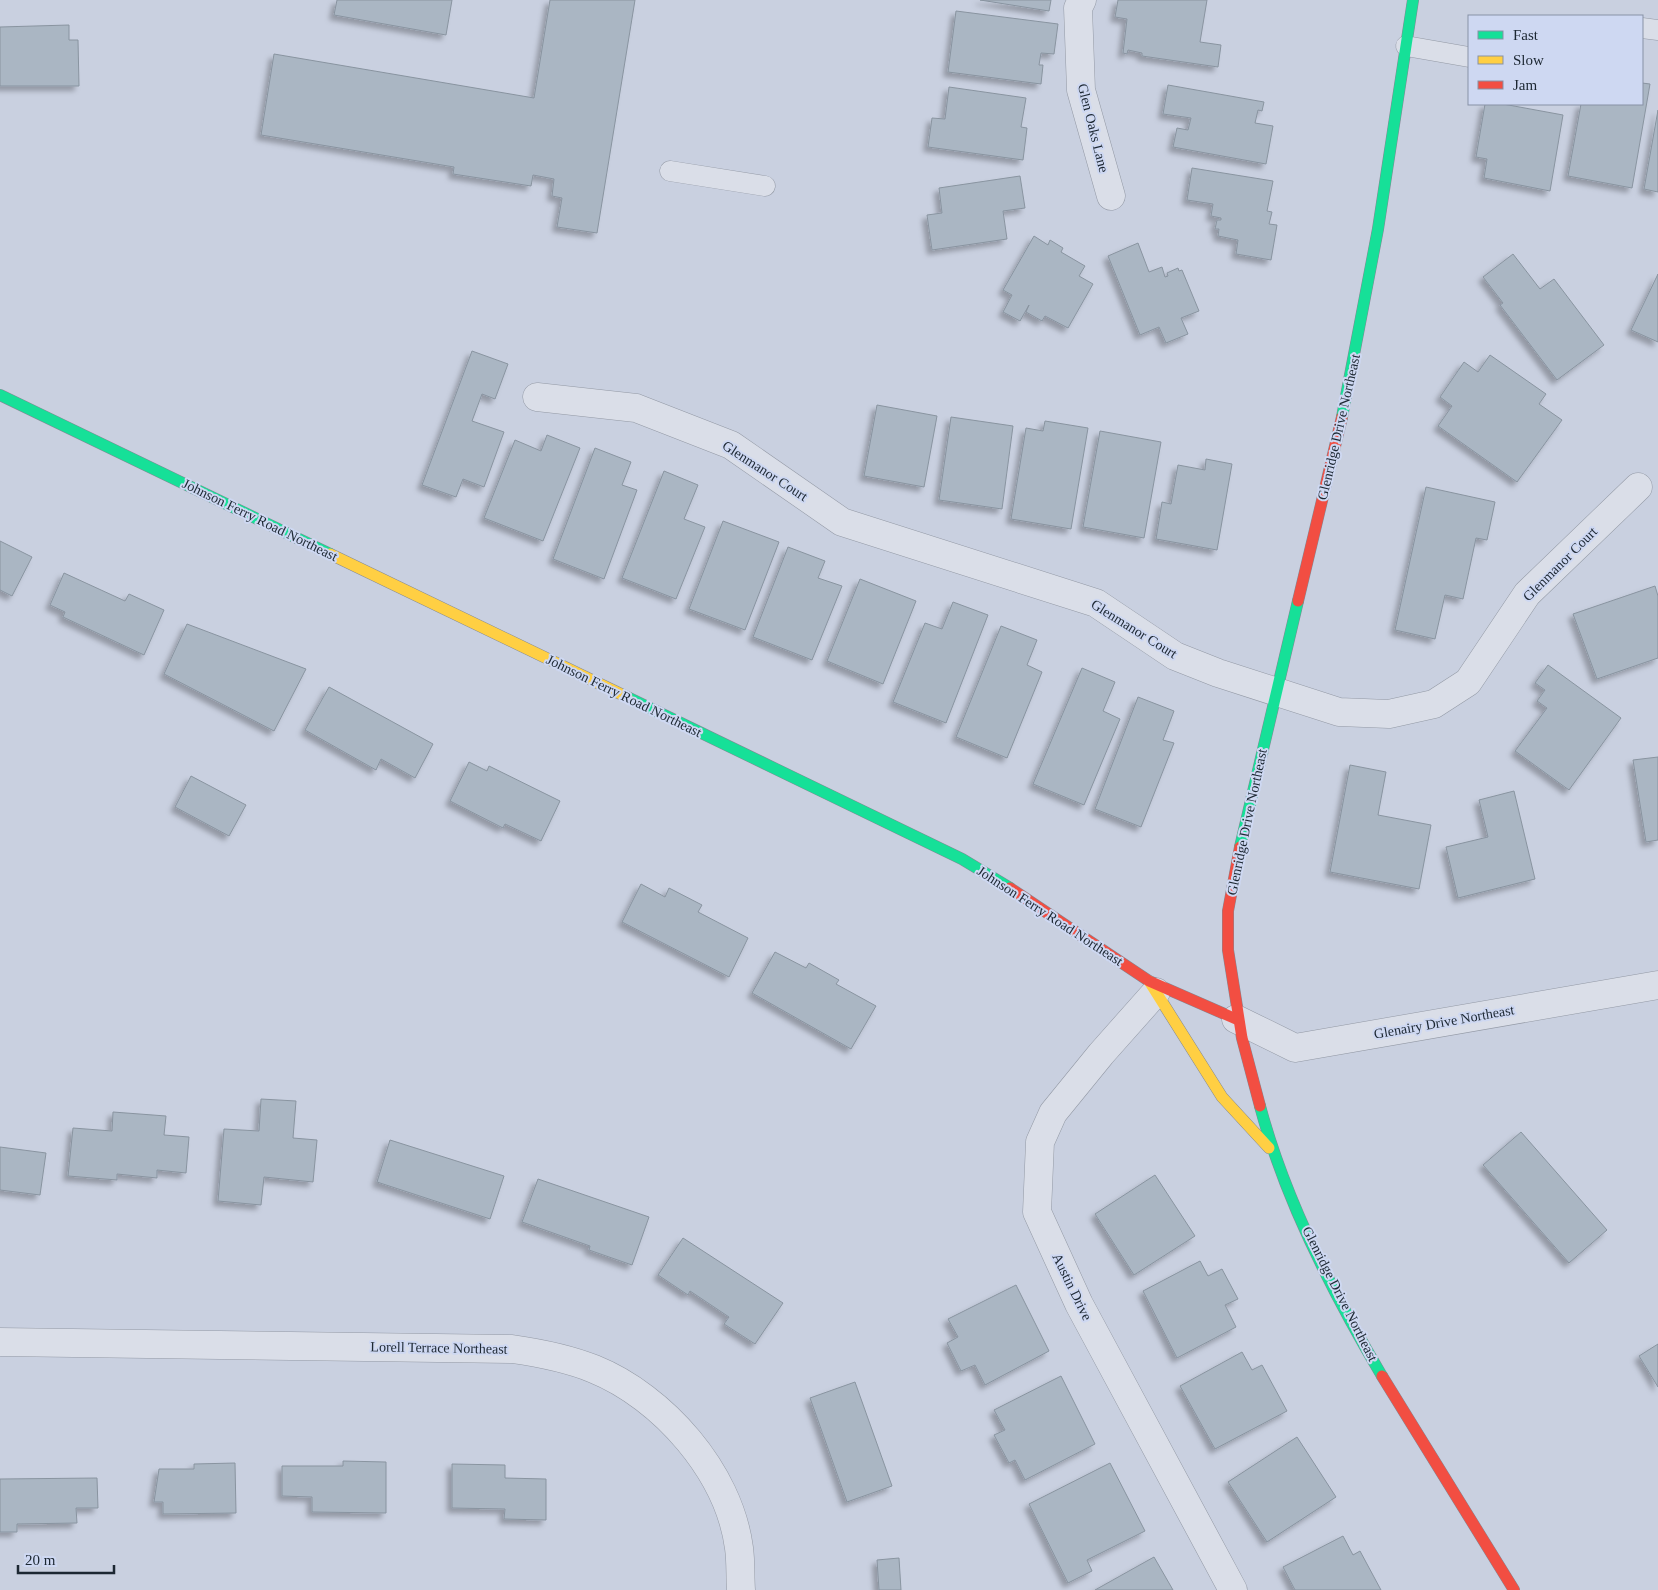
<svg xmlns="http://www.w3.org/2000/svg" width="1658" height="1590" font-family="Georgia,serif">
<defs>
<filter id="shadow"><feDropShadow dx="-4.5" dy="4.5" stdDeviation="2.5" flood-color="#0004"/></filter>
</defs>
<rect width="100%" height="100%" fill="#c9d0e0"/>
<g fill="#aab6c3" stroke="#8994a0" filter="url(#shadow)">
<polygon points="337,0 452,0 446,35 334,15"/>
<polygon points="550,0 635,0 597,233 557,227 562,198 552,196 554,179 533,175 531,186 453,174 454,167 261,135 274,54 534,98"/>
<polygon points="980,0 1051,0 1049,11"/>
<polygon points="1118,0 1207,0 1200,42 1221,45 1218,67 1142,56 1142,53 1128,50 1127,54 1123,53 1127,19 1115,17"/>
<polygon points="956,11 1058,24 1054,54 1041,53 1039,65 1043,65 1041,84 948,72"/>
<polygon points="69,25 69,40 78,40 79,86 0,86 0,27"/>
<polygon points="1642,83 1650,84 1632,188 1568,176 1581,104 1642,104"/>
<polygon points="1168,85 1264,102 1262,111 1258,110 1255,123 1273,126 1266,164 1173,147 1177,128 1188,130 1191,118 1163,114"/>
<polygon points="949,87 1026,98 1021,127 1027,128 1023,160 928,147 932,118 945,119"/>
<polygon points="1485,104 1503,104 1563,115 1550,191 1484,178 1487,159 1476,157"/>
<polygon points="1658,110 1658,192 1644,189"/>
<polygon points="1192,168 1273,181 1267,211 1272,212 1269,224 1277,225 1271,260 1236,254 1238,240 1218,236 1219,229 1215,229 1217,220 1221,220 1221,218 1211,216 1213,204 1187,200"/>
<polygon points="1020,176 1025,208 1003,211 1007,239 932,250 927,215 942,213 939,188"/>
<polygon points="1034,236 1048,245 1050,240 1063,248 1061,252 1085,266 1079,276 1093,284 1068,328 1045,316 1042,321 1026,312 1029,305 1020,321 1003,312 1012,295 1003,290"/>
<polygon points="1138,243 1149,272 1162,267 1165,277 1168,276 1167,273 1178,268 1179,271 1182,270 1199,311 1181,318 1188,334 1166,343 1159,327 1140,335 1108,256"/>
<polygon points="1513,254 1540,289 1554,279 1604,345 1557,380 1500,305 1503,303 1483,277"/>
<polygon points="1658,274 1658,342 1631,330"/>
<polygon points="472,351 508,364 495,399 482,394 472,421 504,432 484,487 463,479 456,497 422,485"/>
<polygon points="1490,355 1546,394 1539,404 1562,420 1517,482 1438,426 1452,406 1440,397 1464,362 1478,372"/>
<polygon points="877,405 937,416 924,487 864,476"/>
<polygon points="951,417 1013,426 1002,509 939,500"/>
<polygon points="1045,421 1088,428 1071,529 1011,519 1026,428 1043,431"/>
<polygon points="1100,431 1161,442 1144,538 1083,527"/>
<polygon points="547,435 580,448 543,541 484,518 515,440 541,451"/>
<polygon points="595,448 631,462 622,485 637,490 604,579 553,559"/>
<polygon points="1206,459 1232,464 1217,550 1156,539 1162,502 1171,504 1178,465 1205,470"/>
<polygon points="664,471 698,485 684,519 705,527 676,599 622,578"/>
<polygon points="1426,487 1495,502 1487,540 1476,538 1463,599 1445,595 1435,639 1395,630"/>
<polygon points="723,521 779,542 745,630 689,609"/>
<polygon points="0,541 32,557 12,596 0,590"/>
<polygon points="788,547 825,561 818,578 842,586 812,660 753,637"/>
<polygon points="64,573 125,601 129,594 164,610 144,655 63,617 65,612 50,605"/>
<polygon points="860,579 916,601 883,684 827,661"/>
<polygon points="1655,586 1658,596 1658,658 1597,679 1573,614"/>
<polygon points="953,602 988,615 946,723 893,702 925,623 942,629"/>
<polygon points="187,624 306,669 274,731 164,674"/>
<polygon points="1001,626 1037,640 1027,665 1042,672 1007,758 956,737"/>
<polygon points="1548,665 1621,718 1569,790 1515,751 1547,708 1537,701 1545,690 1535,683"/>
<polygon points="1082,668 1115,682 1103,711 1120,719 1084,805 1033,784"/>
<polygon points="329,687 433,744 415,778 381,759 376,770 305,730"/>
<polygon points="1138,697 1174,711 1163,740 1174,743 1141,827 1095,809"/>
<polygon points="1658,757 1658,840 1646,842 1633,760"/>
<polygon points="469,762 487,771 489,766 560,801 541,841 505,824 503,828 450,801"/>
<polygon points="1350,765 1386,772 1378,815 1431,825 1419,889 1330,872"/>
<polygon points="191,776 246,805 229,836 175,807"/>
<polygon points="1514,791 1535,879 1458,898 1446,847 1488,837 1479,800"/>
<polygon points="641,884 665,897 669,888 702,905 698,912 748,938 729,977 622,922"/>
<polygon points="775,952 806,968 809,963 839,980 836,984 876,1006 851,1049 752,993"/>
<polygon points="261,1099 296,1101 293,1138 317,1140 313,1182 264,1177 261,1205 218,1201 224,1129 259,1131"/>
<polygon points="113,1112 166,1116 164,1135 189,1137 186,1173 157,1170 157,1178 117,1174 117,1180 68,1176 73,1128 112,1131"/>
<polygon points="1521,1132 1607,1230 1569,1263 1483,1165"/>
<polygon points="390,1140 504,1176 490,1219 377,1182"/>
<polygon points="0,1147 46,1153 40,1195 0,1190"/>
<polygon points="1155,1175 1195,1236 1134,1275 1095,1214"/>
<polygon points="538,1179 649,1217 632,1265 589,1250 590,1246 522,1222"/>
<polygon points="683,1238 783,1303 755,1344 724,1324 729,1317 690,1291 688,1295 658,1275"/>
<polygon points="1200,1261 1208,1276 1222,1269 1238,1299 1225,1305 1236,1327 1177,1358 1143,1291"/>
<polygon points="1016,1285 1049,1351 985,1385 975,1365 961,1371 947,1343 958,1337 948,1319"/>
<polygon points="1658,1344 1658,1387 1639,1356"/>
<polygon points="1242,1352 1252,1370 1262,1365 1287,1411 1215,1449 1180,1386"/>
<polygon points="1061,1376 1095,1444 1025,1480 1015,1460 1009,1463 994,1435 1005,1430 994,1410"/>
<polygon points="855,1382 892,1486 847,1502 810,1398"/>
<polygon points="1297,1437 1336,1497 1267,1542 1228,1482"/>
<polygon points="343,1461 386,1462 386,1513 312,1512 312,1497 282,1496 282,1466 343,1466"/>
<polygon points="235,1463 236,1513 163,1514 163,1502 154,1502 159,1469 194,1469 194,1464"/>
<polygon points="1110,1463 1145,1531 1087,1560 1092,1571 1068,1583 1029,1504"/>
<polygon points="452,1464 505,1465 505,1478 546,1479 546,1520 504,1519 505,1509 452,1508"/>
<polygon points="97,1478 98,1508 76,1508 77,1523 17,1524 17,1532 0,1532 0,1479"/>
<polygon points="1343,1536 1353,1555 1360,1551 1381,1590 1295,1590 1283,1567"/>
<polygon points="1154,1557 1173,1590 1095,1590"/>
<polygon points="899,1558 901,1590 879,1590 877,1560"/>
</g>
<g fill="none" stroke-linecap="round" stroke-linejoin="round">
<g stroke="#9399a5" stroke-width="21">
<g id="lane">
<polyline points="1642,28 1658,30"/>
<polyline points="1406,46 1469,57"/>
<polyline points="670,171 765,186"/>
</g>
</g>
<g stroke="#9399a5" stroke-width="29">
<g id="street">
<polyline points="1082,0 1078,8 1081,90 1111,196"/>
<polyline points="537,397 636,408 731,445 842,522 1096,603 1175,656 1218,673 1339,712 1389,714 1434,704 1468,682 1527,594 1638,487"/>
<polyline points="1156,992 1101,1054 1053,1113 1040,1142 1037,1212 1079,1304 1233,1590"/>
<polyline points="1236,1019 1295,1048 1658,985"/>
<path d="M0,1342L512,1349C540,1353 567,1358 594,1369C663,1397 729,1472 739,1548C741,1562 740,1576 741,1590"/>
</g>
</g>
<g stroke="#838994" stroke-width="12">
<g id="fast">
<polyline points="0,395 330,554"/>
<polyline points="1342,417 1378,229 1413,0"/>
<polyline points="627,697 962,859 1010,888"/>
<polyline points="1240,847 1298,601"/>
<path d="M1260,1106C1285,1200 1332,1292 1382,1376"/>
</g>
</g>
<g stroke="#838994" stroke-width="12">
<g id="slow">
<polyline points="330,554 627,697"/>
<polyline points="1149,981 1222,1097 1269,1148"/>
</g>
</g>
<g stroke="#838994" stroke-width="12">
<g id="jam">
<polyline points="1298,601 1342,417"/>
<polyline points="1240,847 1228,911 1228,950 1242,1038 1260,1106"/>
<polyline points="1010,888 1149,981 1236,1019"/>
<polyline points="1382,1376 1514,1590"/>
</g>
</g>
<use href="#lane" stroke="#dadee8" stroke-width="20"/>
<use href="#street" stroke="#dadee8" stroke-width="28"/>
<use href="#fast" stroke="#16e098" stroke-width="11"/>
<use href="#slow" stroke="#ffcf43" stroke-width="11"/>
<use href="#jam" stroke="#f24e42" stroke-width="11"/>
</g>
<g text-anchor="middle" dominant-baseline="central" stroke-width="4" stroke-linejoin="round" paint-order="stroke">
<g font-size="14" fill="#1c2732" stroke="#ced8f2">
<text transform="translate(1093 128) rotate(76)">Glen Oaks Lane</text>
<text transform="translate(1339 427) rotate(-77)">Glenridge Drive Northeast</text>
<text transform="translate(765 471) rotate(33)">Glenmanor Court</text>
<text transform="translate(260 520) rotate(26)">Johnson Ferry Road Northeast</text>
<text transform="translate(1560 564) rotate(-45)">Glenmanor Court</text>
<text transform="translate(1134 629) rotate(32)">Glenmanor Court</text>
<text transform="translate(624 696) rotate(26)">Johnson Ferry Road Northeast</text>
<text transform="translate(1247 822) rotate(-78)">Glenridge Drive Northeast</text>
<text transform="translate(1050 916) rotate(33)">Johnson Ferry Road Northeast</text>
<text transform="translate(1444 1022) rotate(-10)">Glenairy Drive Northeast</text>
<text transform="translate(1072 1287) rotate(64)">Austin Drive</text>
<text transform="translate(1340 1294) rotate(63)">Glenridge Drive Northeast</text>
<text transform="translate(439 1348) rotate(1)">Lorell Terrace Northeast</text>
</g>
</g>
<rect x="1468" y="15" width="175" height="90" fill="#ced8f2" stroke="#8791a5"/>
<rect x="1478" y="31" width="25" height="8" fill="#16e098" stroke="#8791a5"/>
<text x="1513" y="40" font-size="15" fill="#1c2732">Fast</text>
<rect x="1478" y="56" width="25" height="8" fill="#ffcf43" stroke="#8791a5"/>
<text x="1513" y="65" font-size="15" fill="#1c2732">Slow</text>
<rect x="1478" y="81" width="25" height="8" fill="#f24e42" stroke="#8791a5"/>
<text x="1513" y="90" font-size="15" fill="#1c2732">Jam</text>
<path d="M18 1565v8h96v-8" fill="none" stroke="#1c2732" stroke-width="2.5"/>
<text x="25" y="1565" font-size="15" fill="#1c2732" stroke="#ced8f2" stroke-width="4" paint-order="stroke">20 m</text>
</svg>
